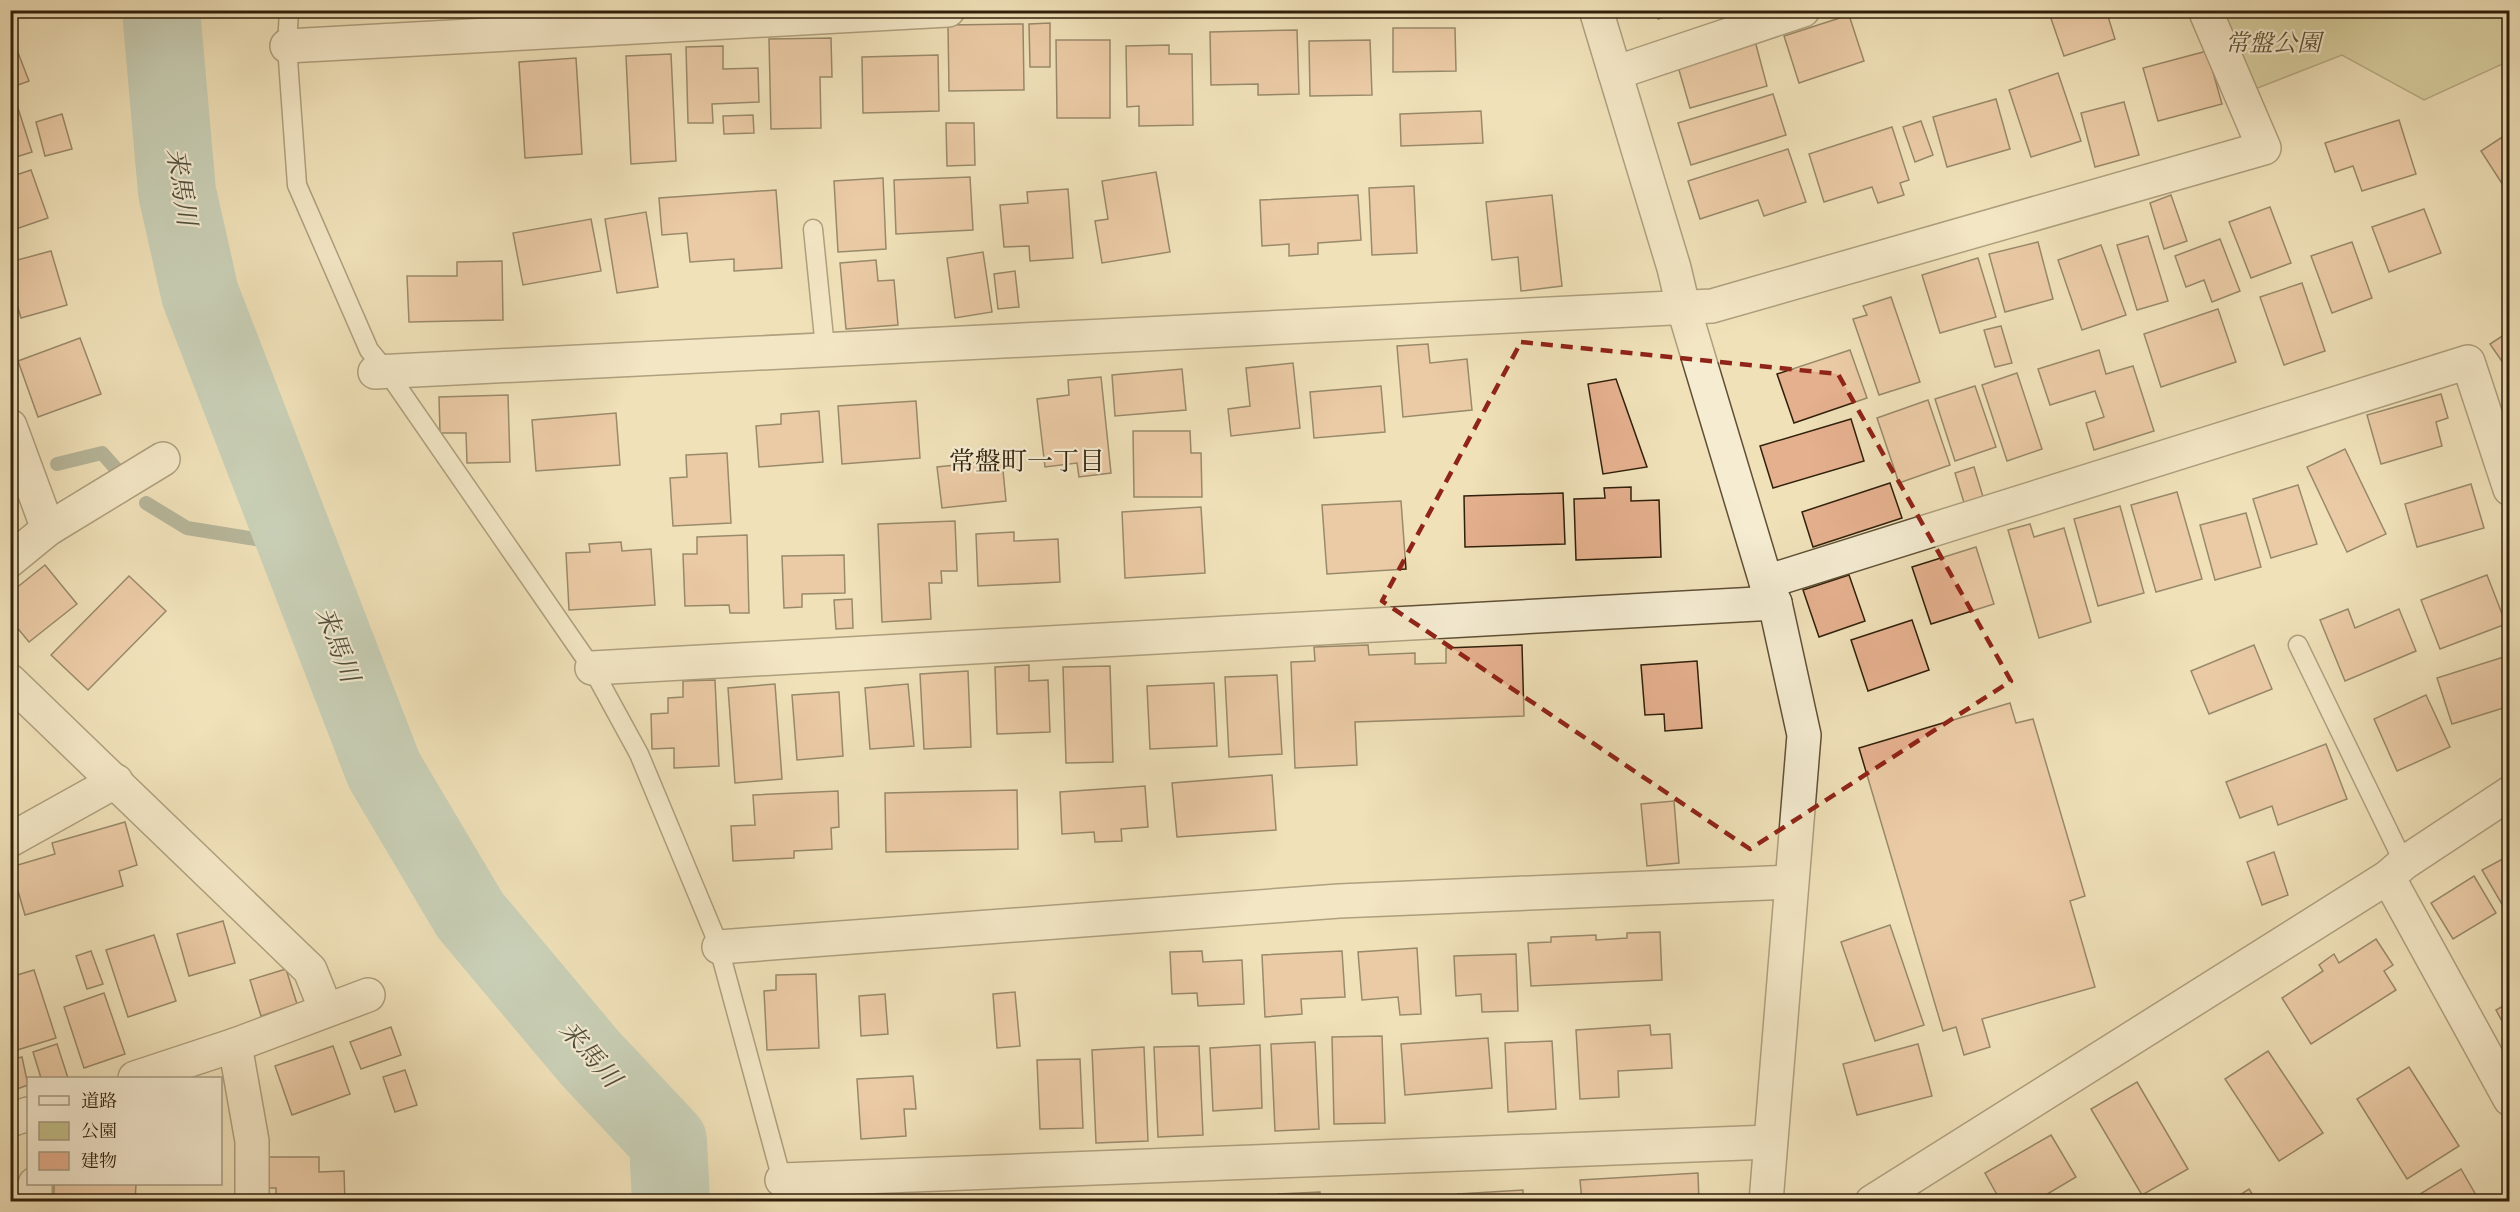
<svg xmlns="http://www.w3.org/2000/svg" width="2520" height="1212" font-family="'Old Standard TT','Noto Serif JP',serif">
<rect width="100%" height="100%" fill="#f0e1b9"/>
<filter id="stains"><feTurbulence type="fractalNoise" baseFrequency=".00333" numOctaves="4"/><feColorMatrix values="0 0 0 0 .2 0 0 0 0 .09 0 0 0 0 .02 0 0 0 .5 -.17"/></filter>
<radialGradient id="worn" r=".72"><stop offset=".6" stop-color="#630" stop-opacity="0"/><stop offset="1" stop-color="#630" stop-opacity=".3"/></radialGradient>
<polygon fill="#c2c08a" stroke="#79704a" stroke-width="1.5" points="2221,11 2509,11 2509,61 2424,100 2342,55 2255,89"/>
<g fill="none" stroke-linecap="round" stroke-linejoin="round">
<g stroke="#707e72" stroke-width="14">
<polyline points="57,464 102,453 118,471"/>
<polyline points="146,503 187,528 298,546"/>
</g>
<polyline stroke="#9bbcb6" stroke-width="78" points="161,10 177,192 200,294 384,770 470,915 590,1058 668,1141 671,1202"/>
</g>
<g fill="#e5b08e" stroke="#30200b" stroke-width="1.5">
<polygon points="1656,10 1688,10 1658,19"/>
<polygon points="2048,10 2106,10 2115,39 2064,56"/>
<polygon points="1849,15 1864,61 1799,83 1784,36"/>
<polygon points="1050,23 1050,67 1030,67 1029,24"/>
<polygon points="1023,24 1024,90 949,91 948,25"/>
<polygon points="1393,28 1455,28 1456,71 1393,72"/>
<polygon points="1297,30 1299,94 1258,95 1258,84 1211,85 1210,32"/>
<polygon points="10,32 29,81 10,88"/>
<polygon points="831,38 832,77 820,77 821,128 771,129 769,39"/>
<polygon points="1056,40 1110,40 1110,118 1057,118"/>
<polygon points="1370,40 1372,95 1310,96 1309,41"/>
<polygon points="1755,41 1767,86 1690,108 1677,63"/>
<polygon points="1169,45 1169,54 1192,54 1193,125 1139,126 1139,106 1127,107 1126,46"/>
<polygon points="723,46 723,69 758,68 759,102 712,104 713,123 688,123 686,47"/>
<polygon points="2207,51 2222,104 2158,121 2143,68"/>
<polygon points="671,54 676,161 631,164 626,56"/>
<polygon points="938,55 939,111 863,113 862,57"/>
<polygon points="576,58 582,154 525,158 519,62"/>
<polygon points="2058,73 2081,141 2031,157 2009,90"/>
<polygon points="1773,94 1786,135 1691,165 1678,123"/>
<polygon points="1996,99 2010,149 1947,167 1933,117"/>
<polygon points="16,102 32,152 10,159 10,103"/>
<polygon points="2124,102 2139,155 2095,167 2081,113"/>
<polygon points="1481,111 1483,143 1401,146 1400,114"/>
<polygon points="62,114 72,149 45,156 36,122"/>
<polygon points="753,115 754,133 724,134 723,116"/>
<polygon points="2399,120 2416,174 2362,191 2353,166 2335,172 2325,143"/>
<polygon points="1921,121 1933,155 1915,162 1903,127"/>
<polygon points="946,123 974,123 975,165 947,166"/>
<polygon points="1892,127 1909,180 1900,183 1904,195 1878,203 1872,187 1824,202 1809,154"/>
<polygon points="2510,132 2510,196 2481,151"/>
<polygon points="1788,149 1806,202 1764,216 1758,200 1700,219 1688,181"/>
<polygon points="31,170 48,218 10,231 10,177"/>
<polygon points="1156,172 1170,252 1102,263 1095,221 1108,219 1102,181"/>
<polygon points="970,177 973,230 896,234 894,180"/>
<polygon points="883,178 886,249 838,252 834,181"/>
<polygon points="1414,186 1417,253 1372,255 1369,188"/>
<polygon points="1068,189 1073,258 1030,261 1029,246 1004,247 1000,205 1028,203 1027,192"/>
<polygon points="776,190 782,268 734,271 734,259 690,262 687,233 662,235 659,198"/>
<polygon points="1358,195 1361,240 1318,243 1318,254 1289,256 1289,244 1262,246 1260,200"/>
<polygon points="1552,195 1562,286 1521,291 1518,257 1492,260 1486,202"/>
<polygon points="2171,195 2187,241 2164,249 2150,203"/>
<polygon points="2270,207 2291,263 2251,278 2229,222"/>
<polygon points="2424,209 2441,253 2389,272 2372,227"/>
<polygon points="646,212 658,287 617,293 605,219"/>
<polygon points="591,219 601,271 523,285 513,233"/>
<polygon points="2148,236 2168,301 2137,310 2117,245"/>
<polygon points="2220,239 2240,291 2212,302 2204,280 2186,287 2175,256"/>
<polygon points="2038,242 2053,299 2005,312 1989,254"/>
<polygon points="2352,242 2372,298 2332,313 2311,256"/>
<polygon points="2101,245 2126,315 2082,330 2058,260"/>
<polygon points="51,251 67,305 21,318 10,281 10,262"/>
<polygon points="983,252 992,312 955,318 947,258"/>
<polygon points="1978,258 1996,317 1940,333 1922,275"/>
<polygon points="876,260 878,281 894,280 898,325 846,329 840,263"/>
<polygon points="502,261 503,320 409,322 407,276 457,276 457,262"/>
<polygon points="1015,271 1019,307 998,309 994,274"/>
<polygon points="2302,283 2325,351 2284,365 2260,297"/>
<polygon points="1891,297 1920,382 1879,395 1853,319 1867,315 1863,306"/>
<polygon points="2218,309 2236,362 2161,387 2144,334"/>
<polygon points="2001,326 2012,363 1995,367 1984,330"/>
<polygon points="2510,331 2510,373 2490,344"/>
<polygon points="80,338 101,394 38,417 18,361"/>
<polygon points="1428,344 1430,363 1467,359 1472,410 1403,417 1397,346"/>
<polygon points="1850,350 1867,398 1794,423 1777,374"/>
<polygon points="2099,350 2106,374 2133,366 2154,431 2094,450 2086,423 2104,417 2095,391 2050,405 2038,369"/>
<polygon points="1293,363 1300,428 1231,436 1228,409 1250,406 1246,368"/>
<polygon points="1182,369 1186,410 1115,416 1112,375"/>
<polygon points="2017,373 2042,449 2007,461 1982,385"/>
<polygon points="1101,377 1111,473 1079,477 1077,463 1045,467 1037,399 1069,395 1068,380"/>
<polygon points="1616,379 1647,467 1603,474 1588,384"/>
<polygon points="1381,386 1385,432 1314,438 1310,392"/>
<polygon points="1975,386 1996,447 1955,461 1935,399"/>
<polygon points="2441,394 2448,418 2436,422 2442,446 2381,464 2367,415"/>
<polygon points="508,395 510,462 467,463 466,433 440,433 439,397"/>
<polygon points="1928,400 1950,465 1899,483 1877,418"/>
<polygon points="916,401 920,458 842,464 838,406"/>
<polygon points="819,411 823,462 759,467 756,426 781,424 781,414"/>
<polygon points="616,413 620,465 536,471 532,420"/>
<polygon points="1851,419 1864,461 1773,488 1760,446"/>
<polygon points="1133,431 1190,431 1191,453 1201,453 1202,497 1134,497"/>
<polygon points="2345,449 2386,534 2347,552 2307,467"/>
<polygon points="727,453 731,523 673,526 670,478 687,477 686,455"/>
<polygon points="1002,460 1006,501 942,508 937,467"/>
<polygon points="1974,467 1984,500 1965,506 1955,473"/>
<polygon points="1890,483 1902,518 1813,547 1802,512"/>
<polygon points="2471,484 2484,528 2417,547 2405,504"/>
<polygon points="2298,485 2317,544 2271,558 2253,499"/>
<polygon points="1631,487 1631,501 1659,500 1661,557 1576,560 1574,499 1605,498 1604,488"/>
<polygon points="2177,492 2202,579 2156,592 2131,505"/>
<polygon points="1563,493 1565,544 1465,547 1464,496"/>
<polygon points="1401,501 1406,569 1327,574 1322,505"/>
<polygon points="2120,506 2144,593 2098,606 2074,519"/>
<polygon points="1201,507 1205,573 1125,578 1122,512"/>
<polygon points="2246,513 2261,567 2215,580 2200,525"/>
<polygon points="955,521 957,571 941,571 942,583 929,583 931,619 882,622 878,524"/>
<polygon points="2030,524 2034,537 2064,528 2091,622 2039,638 2008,530"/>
<polygon points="1014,532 1014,541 1058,539 1060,582 978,586 976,534"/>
<polygon points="747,535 749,613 730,613 729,605 685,606 683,554 697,554 697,537"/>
<polygon points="621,542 622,551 651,549 655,605 569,610 566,553 590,552 589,544"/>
<polygon points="1976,547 1994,604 1931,624 1912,567"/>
<polygon points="844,555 845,593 802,594 802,607 784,608 782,556"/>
<polygon points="45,565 77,604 29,642 15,625 10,629 10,593"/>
<polygon points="1849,575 1865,621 1819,637 1803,590"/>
<polygon points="2487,575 2506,624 2440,649 2421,600"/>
<polygon points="129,576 166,611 88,690 51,655"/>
<polygon points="852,599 853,628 836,629 834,600"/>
<polygon points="2348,609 2355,628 2399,609 2416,651 2345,681 2320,620"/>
<polygon points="1912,620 1929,670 1868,691 1851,640"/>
<polygon points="1368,645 1369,655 1415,653 1415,664 1446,663 1446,648 1522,645 1524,716 1355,722 1357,765 1295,768 1291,662 1315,661 1314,647"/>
<polygon points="2254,645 2272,689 2209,714 2191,671"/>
<polygon points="2510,655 2510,706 2452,724 2437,678"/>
<polygon points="1697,661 1702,728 1665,731 1664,714 1645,715 1641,665"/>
<polygon points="1029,665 1029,681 1048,680 1050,732 997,734 995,667"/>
<polygon points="1110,666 1113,762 1066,763 1063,667"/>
<polygon points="968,671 971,747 924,749 920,674"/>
<polygon points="1277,675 1282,754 1229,757 1225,677"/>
<polygon points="715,680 719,766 674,768 674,748 652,749 651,714 668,713 668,698 683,697 683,681"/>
<polygon points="1214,683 1217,746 1150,749 1147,686"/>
<polygon points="775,684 782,779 735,783 728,688"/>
<polygon points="908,684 914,746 870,749 865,688"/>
<polygon points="839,692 843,756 797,760 792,695"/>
<polygon points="2426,695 2450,747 2397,771 2374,719"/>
<polygon points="2010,703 2016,723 2033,719 2085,896 2070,901 2095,987 1982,1019 1990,1047 1964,1055 1956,1027 1943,1031 1859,748"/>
<polygon points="2326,744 2347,799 2278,825 2272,806 2240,818 2226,782"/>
<polygon points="1272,775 1276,830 1177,837 1172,783"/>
<polygon points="1145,786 1148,827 1121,829 1122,841 1095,842 1094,832 1062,834 1060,792"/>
<polygon points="1017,790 1018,849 886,852 885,793"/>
<polygon points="838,791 839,827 831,828 832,849 794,851 794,858 733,861 731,826 755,825 753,795"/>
<polygon points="1674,801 1679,863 1647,866 1641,804"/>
<polygon points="125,822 137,865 119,871 123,886 25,915 11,867 55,854 52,843"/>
<polygon points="2274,852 2288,895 2262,905 2247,862"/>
<polygon points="2510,855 2510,918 2482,870"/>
<polygon points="2474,876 2496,913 2453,939 2431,903"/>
<polygon points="223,921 235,963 189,976 177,934"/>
<polygon points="1890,925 1924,1025 1875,1041 1841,942"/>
<polygon points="1660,932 1662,980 1531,986 1528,943 1551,942 1551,937 1596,935 1596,940 1627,938 1627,933"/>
<polygon points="154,935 176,1001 128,1017 106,950"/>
<polygon points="2376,939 2393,965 2384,971 2396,990 2311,1044 2282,998 2323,971 2319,965 2334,954 2339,963"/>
<polygon points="1417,948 1421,1014 1400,1015 1398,997 1362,1000 1358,952"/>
<polygon points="91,951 103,984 87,989 76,956"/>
<polygon points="1202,951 1203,962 1242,960 1244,1004 1198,1006 1197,993 1172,994 1170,952"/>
<polygon points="1342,951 1345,997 1301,999 1302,1014 1265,1017 1262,955"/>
<polygon points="1516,954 1518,1011 1482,1012 1481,994 1456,996 1454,956"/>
<polygon points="286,969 297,1004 261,1016 250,980"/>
<polygon points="34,970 56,1038 14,1051 10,1040 10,977"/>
<polygon points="816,974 819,1048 767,1050 764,991 776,990 776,975"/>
<polygon points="1015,992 1020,1046 997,1048 993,994"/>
<polygon points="104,993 125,1054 84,1068 64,1007"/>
<polygon points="885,994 888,1034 861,1036 859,996"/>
<polygon points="2510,1002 2510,1029 2507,1030 2496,1010"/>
<polygon points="1650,1025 1651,1035 1670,1034 1672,1068 1618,1071 1619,1097 1580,1099 1576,1030"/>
<polygon points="391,1027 401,1055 361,1069 350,1042"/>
<polygon points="1382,1036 1385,1123 1334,1124 1332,1037"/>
<polygon points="1488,1038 1492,1088 1405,1095 1401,1044"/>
<polygon points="1552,1041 1556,1109 1508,1112 1505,1043"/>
<polygon points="1315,1042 1319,1129 1275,1131 1271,1044"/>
<polygon points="57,1044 68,1078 41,1078 33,1052"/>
<polygon points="1918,1044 1932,1096 1857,1115 1843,1064"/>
<polygon points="1260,1045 1262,1108 1213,1111 1210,1048"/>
<polygon points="333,1046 350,1094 292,1115 275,1066"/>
<polygon points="1199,1046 1203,1135 1158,1137 1154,1047"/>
<polygon points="1144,1047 1148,1141 1096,1143 1092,1050"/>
<polygon points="2268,1051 2323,1133 2279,1161 2225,1079"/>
<polygon points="22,1057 28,1085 17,1089 10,1060"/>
<polygon points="1080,1059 1083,1128 1040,1129 1037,1060"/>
<polygon points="2409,1067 2459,1146 2407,1179 2357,1099"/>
<polygon points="405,1070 417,1105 395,1112 383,1077"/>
<polygon points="913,1076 916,1109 904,1109 906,1136 861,1139 857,1079"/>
<polygon points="2137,1082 2188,1169 2142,1195 2091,1109"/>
<polygon points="2051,1135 2076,1177 2034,1202 2001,1202 1985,1173"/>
<polygon points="269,1157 319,1157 319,1172 344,1171 345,1202 276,1202 276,1188 269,1188"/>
<polygon points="2461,1169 2480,1202 2407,1202"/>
<polygon points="1698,1173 1699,1202 1582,1202 1580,1180"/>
<polygon points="54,1184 136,1184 135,1202 54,1202"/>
<polygon points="2249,1189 2257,1202 2229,1202"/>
<polygon points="1523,1190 1523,1202 1459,1202 1458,1194"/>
<polygon points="1320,1192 1321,1202 1279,1202 1278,1194"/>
<polygon points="389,1195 462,1197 462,1202 389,1202"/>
<rect x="1350" y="1195" width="84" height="7"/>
<polygon points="1222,1196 1222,1202 1192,1202 1192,1197"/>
</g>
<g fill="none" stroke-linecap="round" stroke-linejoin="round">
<g stroke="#605036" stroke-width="21">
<g id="service">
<polyline points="289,10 287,46 297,185 369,350 388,373 592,668 639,754 717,941 788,1202"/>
<polyline points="813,229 825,348"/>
<polyline points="2298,645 2404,863"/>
</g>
</g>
<g stroke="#605036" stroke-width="36">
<g id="minor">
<polyline points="1596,10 1674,268 1683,306 1766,582 1775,603 1804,735 1766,1202"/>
<polyline points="287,46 948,10"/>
<polyline points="1615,73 1803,10"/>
<polyline points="375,372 1712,306 2264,148 2205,10"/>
<polyline points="10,426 48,529"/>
<polyline points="10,560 48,529 163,459"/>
<polyline points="1766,582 2468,362 2510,489"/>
<polyline points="592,668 1775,603"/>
<polyline points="10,681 310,970 326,1010"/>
<polyline points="10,840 116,781"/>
<polyline points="2388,877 2510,1099"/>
<polyline points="719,947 1339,901 1790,882"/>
<polyline points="235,1045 252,1141 252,1202"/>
<polyline points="135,1078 235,1045 368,995"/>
<polyline points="10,1120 28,1114"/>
<polyline points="782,1180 1770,1142"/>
<polyline points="35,1202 35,1184"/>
<polyline points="1872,1202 2388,877 2404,863 2510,793"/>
</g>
</g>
<use href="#service" stroke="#f5ecd2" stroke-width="18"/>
<use href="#minor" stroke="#f5ecd2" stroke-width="33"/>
</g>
<path d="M0 0H2520V1212H0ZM1521,342L1838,374L2011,681L1750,849L1382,601Z" fill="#f0e1b9" fill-opacity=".55" fill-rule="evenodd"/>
<path fill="none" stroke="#8f2418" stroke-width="4.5" stroke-dasharray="12 8" stroke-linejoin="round" d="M1521,342L1838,374L2011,681L1750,849L1382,601Z"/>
<g text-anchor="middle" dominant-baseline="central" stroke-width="4.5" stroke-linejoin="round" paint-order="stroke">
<g font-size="24" font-style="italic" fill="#5c5031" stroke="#f5ecd2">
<text x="2273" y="45">常盤公園</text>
</g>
<g font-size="26" font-style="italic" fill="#504f3e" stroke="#f5ecd2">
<text transform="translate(180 187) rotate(81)">来馬川</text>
<text transform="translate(336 645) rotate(69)">来馬川</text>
<text transform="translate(589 1055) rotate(49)">来馬川</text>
</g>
<g font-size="26" fill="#30200b" stroke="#f5ecd2">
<text x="1027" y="463">常盤町一丁目</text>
</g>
</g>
<rect width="2520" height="1212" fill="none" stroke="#f0e1b9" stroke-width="36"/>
<rect x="12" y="12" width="2496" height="1188" fill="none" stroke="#30200b" stroke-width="3"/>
<rect x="18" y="18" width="2484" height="1176" fill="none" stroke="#30200b" stroke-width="1.5"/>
<rect x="27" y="1077" width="195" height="108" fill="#f5ecd2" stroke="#a69a82" stroke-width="1.5"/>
<rect x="39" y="1096" width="30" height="9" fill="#f5ecd2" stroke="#a69a82" stroke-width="1.5"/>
<text x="81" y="1107" font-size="18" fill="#30200b">道路</text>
<rect x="39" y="1122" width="30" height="18" fill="#c2c08a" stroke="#a69a82" stroke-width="1.5"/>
<text x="81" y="1137" font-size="18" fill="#30200b">公園</text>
<rect x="39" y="1152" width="30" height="18" fill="#e5b08e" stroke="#a69a82" stroke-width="1.5"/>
<text x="81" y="1167" font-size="18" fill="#30200b">建物</text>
<rect width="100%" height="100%" filter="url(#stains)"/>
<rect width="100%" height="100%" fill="url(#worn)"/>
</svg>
